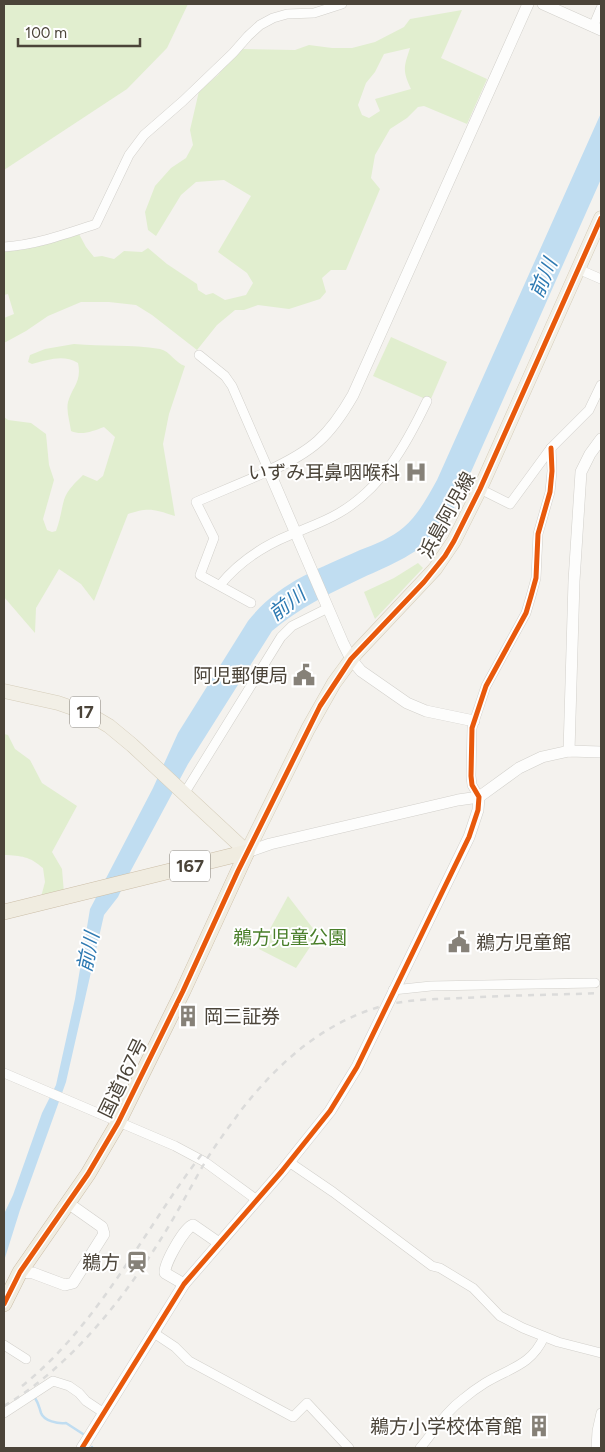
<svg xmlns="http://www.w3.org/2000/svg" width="605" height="1452" font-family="Figtree,'Noto Sans JP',sans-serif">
<rect width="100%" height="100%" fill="#f4f2ee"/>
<g fill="#e1eecf" fill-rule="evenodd">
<polygon points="4,4 188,4 167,48 127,89 4,170"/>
<path d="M462,10L441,58L487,79L467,124L424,106L418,107L407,118L390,129L375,155L371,178L380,189L346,270H331L322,278L326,292L320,299L289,309L258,305L244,310H235L217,325L197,350L152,315L136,305L109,302H81L48,316L26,331L4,343V318L14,314L8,294L4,295V252L37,246L79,234L86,247L94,257L102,256L114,259L124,251L142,252L148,248L167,264L197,284L198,290L206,295L213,293L225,300L246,295L253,283L247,273L218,252L251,196L224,180L196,182L181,195L156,236L148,230L145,212L155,186L171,168L186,158L193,145L190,130L199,91L218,75L239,49L295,50L309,45L332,48H352L375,42L404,27L410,19ZM410,48C404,67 402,70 411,89L375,99L380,111L369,118L362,115L358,105L366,83L375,72L384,54Z"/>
<polygon points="391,337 447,362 430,401 373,376"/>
<path d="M74,344C103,347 131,344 160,349C170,351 175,363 185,366L169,414L163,444L175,516C154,509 148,507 128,514L94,601L81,584L59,569L36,608L35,633L4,597V417L8,420L31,423L46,434L49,465L54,480L43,519L47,530L52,532L56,531C60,521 61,511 64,500C67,490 76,482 83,475L97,481L103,476L115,437L104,427C93,431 82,436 71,431C70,422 66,411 68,402C72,387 82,382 78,363C63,354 48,360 32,364L28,362L30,355L45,349Z"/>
<polygon points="418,563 423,568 375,619 364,592 394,578"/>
<path d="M4,734L8,735L15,749L30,760L42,783L77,806L52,852L62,869L64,893L41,897L45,882L43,868C29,856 22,856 4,855Z"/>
<polygon points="288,896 318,935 296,968 259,949"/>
</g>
<path fill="#c0ddf1" d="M601,113V179L463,490C457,502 451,516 442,527C422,553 390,565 362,578C330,593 299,608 272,631L188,764L129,874L118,897L104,915L66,1082L20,1210L4,1261V1214L13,1195L42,1113L56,1085L75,999L90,909L153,788L178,733L248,621C279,582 316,570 360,550C376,544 391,538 404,527C419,514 428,496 437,480Z"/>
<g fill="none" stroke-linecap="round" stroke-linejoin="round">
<g stroke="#c0ddf1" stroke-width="2.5">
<path d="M35,1398C39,1404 39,1407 41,1413C44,1421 58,1424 66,1423L83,1434"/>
<polyline points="92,1447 92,1448"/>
</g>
<g stroke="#d2d0cb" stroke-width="10">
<g id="minor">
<polyline points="593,27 601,8"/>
<path d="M4,247C36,245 66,234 96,224L129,155L144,135L183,101L233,53L248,36L260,25L273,18L287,14L314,13L342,4"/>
<polyline points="578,269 601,279"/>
<polyline points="199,355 225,376 232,386 269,471 196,502 214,538 200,575 251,603"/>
<polyline points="480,489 510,504 551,448 589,410 601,385"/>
<path d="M220,585C238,563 263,546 290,535C306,528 324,522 339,513C382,488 406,445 427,401"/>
<polyline points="184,794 281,637 292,626 328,608"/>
<polyline points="479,797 472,785 471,776 472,728 486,686 526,613 531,596 536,578 538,534 550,492 552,471 551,448"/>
<polyline points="393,990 431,986 595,983"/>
<polyline points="4,1073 175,1146 205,1162 257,1200"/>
<polyline points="289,1162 333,1192 432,1266 440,1268 473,1288 500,1316 523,1328 558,1342 601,1353"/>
<polyline points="154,1333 175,1347 189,1361 293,1417 307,1403 349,1448"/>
<polyline points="4,1345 26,1359"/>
<polyline points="4,1413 53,1381 69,1386 79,1393 86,1401 104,1413"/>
<path d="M420,1448C434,1432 445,1412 463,1399C470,1393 477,1388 485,1383C509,1368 531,1366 544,1337"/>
<polyline points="596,1448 597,1431 601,1413"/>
</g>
</g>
<g stroke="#d2d0cb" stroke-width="12">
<g id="tertiary">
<polyline points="543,4 601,30"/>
<path d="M474,721L426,711L407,703L361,671L351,659L343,643L269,471C312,451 329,437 353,395L528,4"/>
<polyline points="569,751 574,581 581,472 590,454 601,439"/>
<polyline points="247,852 270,844 458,800 479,797 519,768 542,757 569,751 601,752"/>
<polyline points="20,1272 33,1273 65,1285 73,1283 104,1234 102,1227 68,1203"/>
<path d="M184,1284L165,1273C164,1264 184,1228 193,1225L219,1243"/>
<polyline points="82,1448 184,1284 282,1171 330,1111 357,1067 469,837 478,810 479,797"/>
</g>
</g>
<g stroke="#d6cebb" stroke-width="15">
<polyline id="primary" points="4,691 58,703 87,713 109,726 132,745 247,852 308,729 334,683 356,653 435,569 454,541 480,489 601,218"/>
</g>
<g stroke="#ccbfa9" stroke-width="16">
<g id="trunk">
<polyline points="4,912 247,852"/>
<polyline points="4,1304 20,1272 88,1174 118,1123 183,991 247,852"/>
</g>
</g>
<use href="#minor" stroke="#fdfdfc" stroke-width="9"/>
<use href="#tertiary" stroke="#fdfdfc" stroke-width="11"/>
<use href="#primary" stroke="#f2efe6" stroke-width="14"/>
<use href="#trunk" stroke="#f0ece0" stroke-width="15"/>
<g stroke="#dbdbda" stroke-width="2.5" stroke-dasharray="6 6" stroke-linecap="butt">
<path d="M22,1386C100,1324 145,1227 205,1150"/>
<path d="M4,1406C68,1368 119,1305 159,1242C175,1217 189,1190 204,1164C215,1145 229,1127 242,1109C280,1061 325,1021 386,1005C411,999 438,999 464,998C510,995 555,995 601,993"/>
</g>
<g stroke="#fff" stroke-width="8">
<g id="cycleway">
<polyline points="4,1304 20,1272 88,1174 118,1123 183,991 238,871 320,706 351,659 424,582 445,556 454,541 480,489 601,218"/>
<polyline points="82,1448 184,1284 282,1171 330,1111 357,1067 469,837 478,810 479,797 472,785 471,776 472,728 486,686 526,613 531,596 536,578 538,534 550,492 552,471 551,448"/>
</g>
</g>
<use href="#cycleway" stroke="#e8590c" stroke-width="5"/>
</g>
<defs>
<g id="hospital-bare" transform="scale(1.725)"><path d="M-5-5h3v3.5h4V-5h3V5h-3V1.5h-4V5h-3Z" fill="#868178" stroke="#fff" stroke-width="2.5" paint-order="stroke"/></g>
<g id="civic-bare" transform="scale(1.725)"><path d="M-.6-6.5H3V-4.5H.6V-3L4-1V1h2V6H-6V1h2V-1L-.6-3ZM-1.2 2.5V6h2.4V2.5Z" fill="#868178" stroke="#fff" stroke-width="2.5" paint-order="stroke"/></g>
<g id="building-bare" transform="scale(1.725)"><path d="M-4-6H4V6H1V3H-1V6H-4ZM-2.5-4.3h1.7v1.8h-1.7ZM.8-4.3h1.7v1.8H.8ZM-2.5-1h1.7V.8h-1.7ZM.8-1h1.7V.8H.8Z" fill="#868178" stroke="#fff" stroke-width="2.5" paint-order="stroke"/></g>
<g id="station-bare" transform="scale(1.725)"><path d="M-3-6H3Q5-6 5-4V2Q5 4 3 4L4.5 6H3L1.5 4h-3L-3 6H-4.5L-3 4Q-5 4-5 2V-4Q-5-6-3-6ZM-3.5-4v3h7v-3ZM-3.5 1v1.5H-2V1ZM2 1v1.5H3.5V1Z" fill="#868178" stroke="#fff" stroke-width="2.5" paint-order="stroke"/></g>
</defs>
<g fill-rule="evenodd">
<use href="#hospital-bare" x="416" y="472"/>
<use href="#civic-bare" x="304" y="675"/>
<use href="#civic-bare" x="459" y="942"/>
<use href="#building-bare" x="188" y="1016"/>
<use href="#station-bare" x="137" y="1262"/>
<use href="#building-bare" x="539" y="1426"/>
</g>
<g text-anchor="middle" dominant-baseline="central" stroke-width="4" stroke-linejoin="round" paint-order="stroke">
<g fill="#fff" stroke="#817c74" stroke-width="1">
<rect x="70" y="696.5" width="30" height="31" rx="4"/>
<rect x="170" y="850.5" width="40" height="31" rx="4"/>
</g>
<g font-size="18" font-weight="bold" fill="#4b4439">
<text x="85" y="712">17</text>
<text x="190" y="866">167</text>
</g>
<g font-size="19" fill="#4b4439" stroke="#fff" text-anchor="end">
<text x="400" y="472">いずみ耳鼻咽喉科</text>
<text x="288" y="675">阿児郵便局</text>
<text x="476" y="942" text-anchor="start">鵜方児童館</text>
<text x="204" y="1016" text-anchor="start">岡三証券</text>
<text x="120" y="1262">鵜方</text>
<text x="522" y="1426">鵜方小学校体育館</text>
</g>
<g font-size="19" fill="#4b4439" stroke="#fff">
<text transform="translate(447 515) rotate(-61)">浜島阿児線</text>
<text transform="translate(123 1078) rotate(-64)">国道167号</text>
</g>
<g font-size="19" fill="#4a7f2a" stroke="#fff">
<text x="290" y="937">鵜方児童公園</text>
</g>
<g font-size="20" font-style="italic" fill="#2e7ab2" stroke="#fff">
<text transform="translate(543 278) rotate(-67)">前川</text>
<text transform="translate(287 604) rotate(-38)">前川</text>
<text transform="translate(88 952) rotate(-78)">前川</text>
</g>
</g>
<rect width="605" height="1452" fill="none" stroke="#4b4439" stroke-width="10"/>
<path d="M18 38v8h122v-8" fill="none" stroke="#4b4439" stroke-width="2.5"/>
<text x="25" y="38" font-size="15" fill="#4b4439" stroke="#ffffff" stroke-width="4" paint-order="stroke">100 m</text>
</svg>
